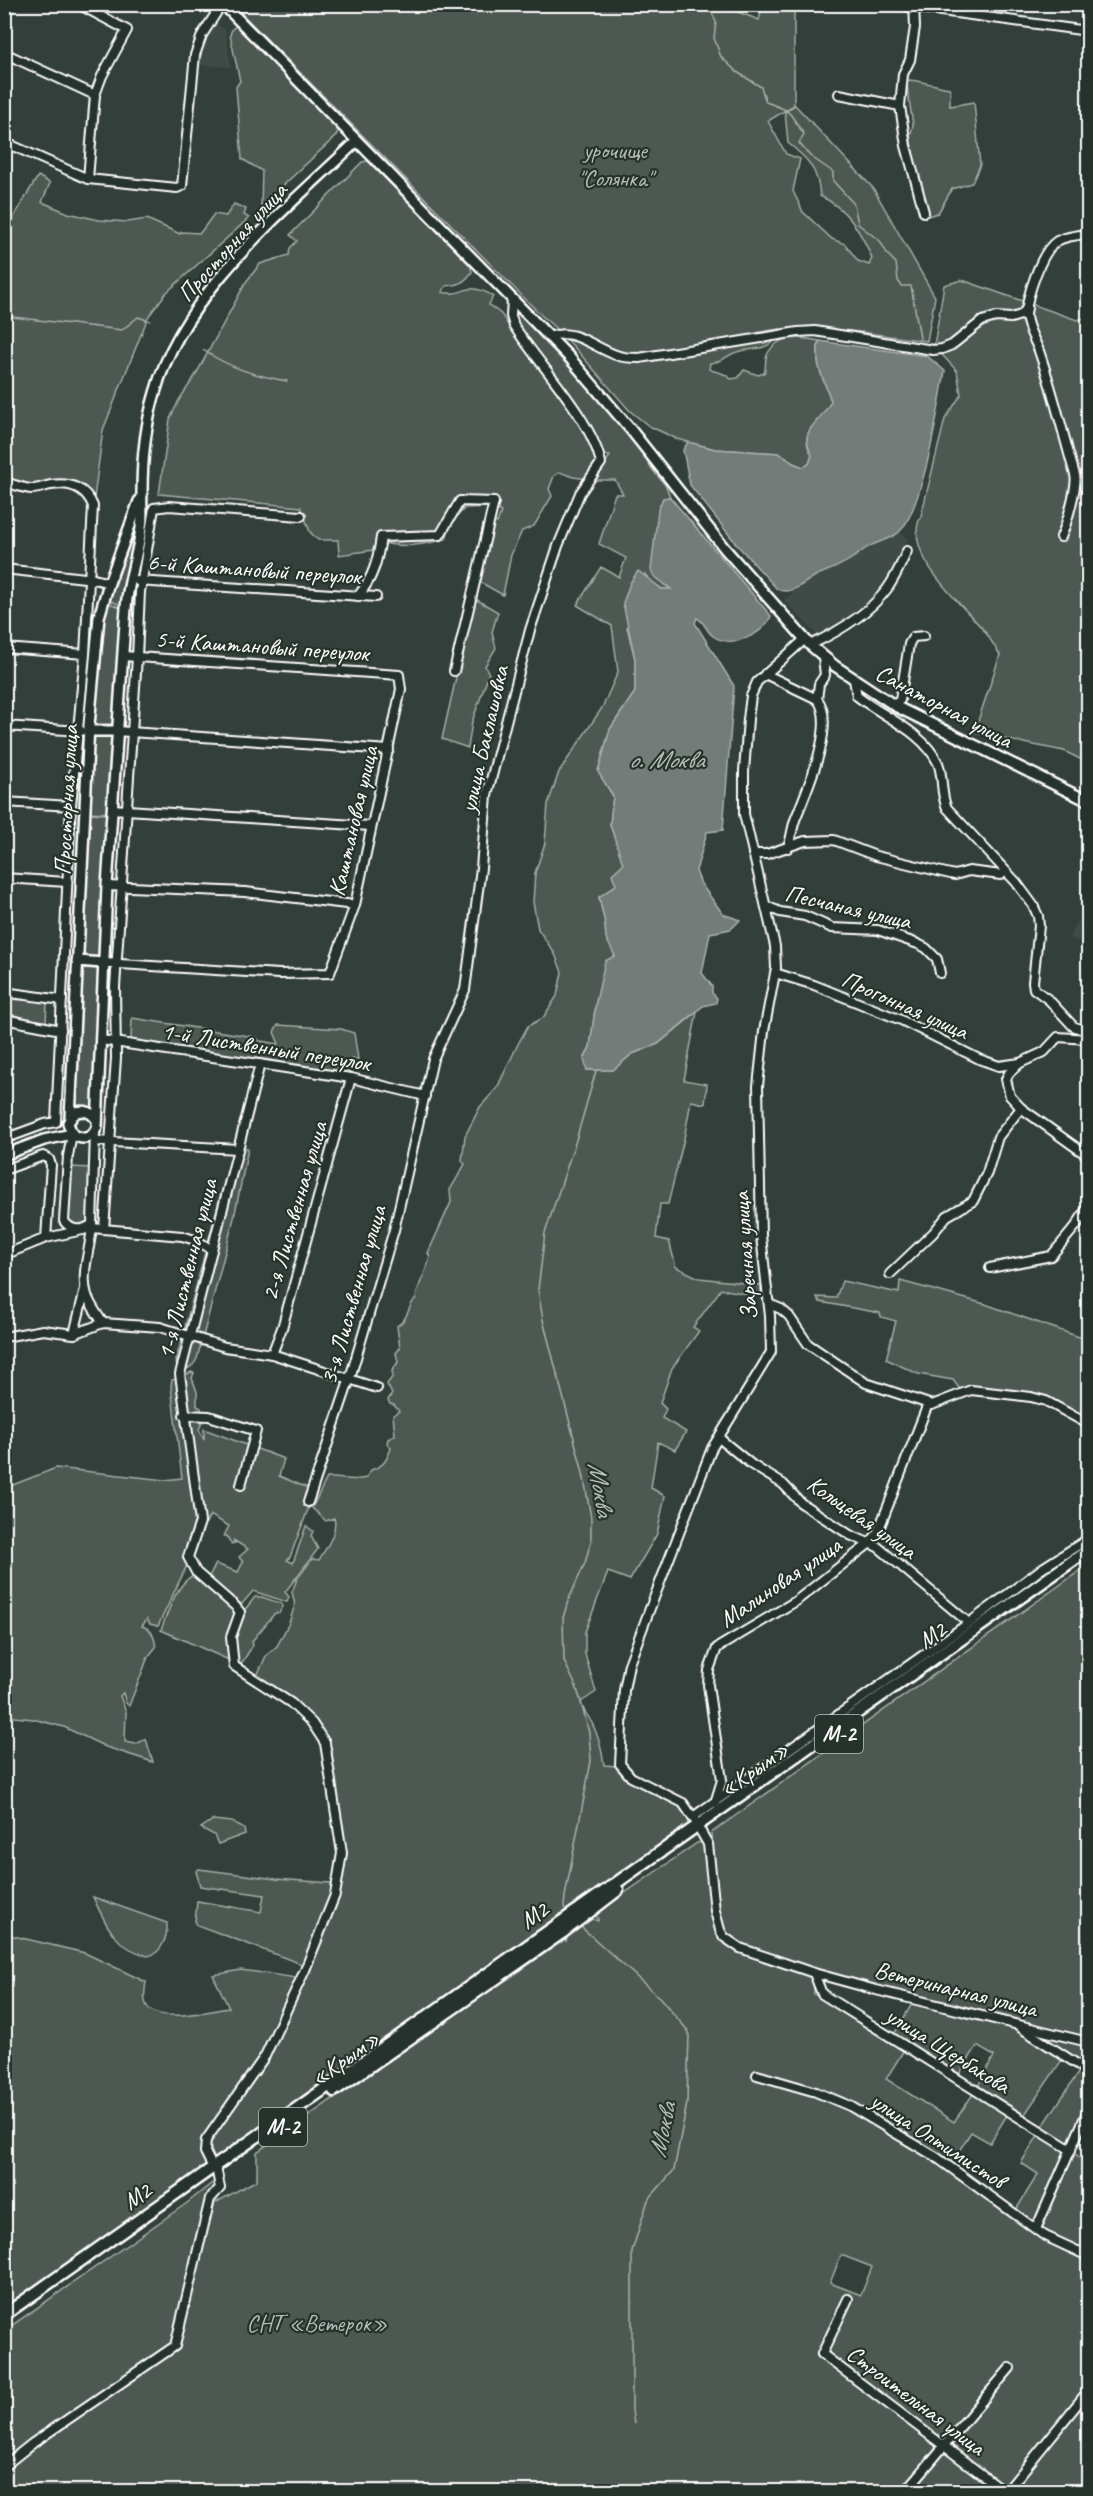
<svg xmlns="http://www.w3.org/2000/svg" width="1093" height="2496" font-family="Caveat,sans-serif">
<rect width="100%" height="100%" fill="#333f3a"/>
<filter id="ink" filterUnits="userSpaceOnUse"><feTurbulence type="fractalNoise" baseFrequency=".0167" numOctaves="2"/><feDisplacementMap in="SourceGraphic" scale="12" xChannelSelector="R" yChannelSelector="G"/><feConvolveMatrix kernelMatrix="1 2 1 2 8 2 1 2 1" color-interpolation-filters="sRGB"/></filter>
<g filter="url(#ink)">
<g fill="#404c47">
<polygon points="216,24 225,30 231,67 200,65 201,40 205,34 209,34"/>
<polygon points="899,532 908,540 889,577 866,606 838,626 817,635 784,600 805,582"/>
<polygon points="1087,897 1088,898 1088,945 1070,938"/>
</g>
<g fill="#4d5853" stroke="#a6aca9" stroke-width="1.5" fill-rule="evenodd">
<path d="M733,4V10L759,20L763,5H794V105L768,121L786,154L800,159L793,191L803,212L832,239L845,244L858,261L869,265L872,258C861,232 847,208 820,196C818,169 808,159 788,143L785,112L795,105L873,188L935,297L927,341C871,335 772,311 725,348L771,340L773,342C761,352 745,347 732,354C720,360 725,361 710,363L709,369C718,374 721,370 731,379L738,378L744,370L758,375L764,373C767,367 764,361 767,355C777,334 801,337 819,341C814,367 824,378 831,401C820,425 797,429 812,455L809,464L803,467L793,463L779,453L715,449L677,439L649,426L630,411L567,339L539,313L233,5Z"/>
<polygon points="236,26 338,130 336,136 261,206 262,171 242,159 236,87 240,81 230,35 232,29"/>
<path d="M906,80C921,80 935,86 950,88V106L974,102L980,165L972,183L952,189L938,213L928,216L925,213L910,137L913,125Z"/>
<path d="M368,161L470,265L472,272C464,283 459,285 446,286L442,292C466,298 463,279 493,296L489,305L501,314L529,356L568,404L596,453L597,466L588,479L573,477L560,472L554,476L549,489L552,496L534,526L522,531L511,555L503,595L478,581L492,521L497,523L501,512L492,507L465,508L451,523L446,539C423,545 400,549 378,541L373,550L339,555L338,540H318L310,532L301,507L159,494L170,419L179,400L195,376L246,282L260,264L289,255L290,248L297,241L290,235L362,162Z"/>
<polygon points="38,176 50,183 42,202 68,213 99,220 128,222 147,219 180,234 181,232 200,233 214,214 226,216 234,204 246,209 244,215 249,218 166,293 148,317 103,430 94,498 86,488 74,483 48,481 35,487 5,480 4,217 12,220"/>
<path d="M962,280L1077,320L1088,317V763L1064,751L974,733L1000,655C994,646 989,636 982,628C960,603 901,552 921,516L945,419L961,395L957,371L934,346L944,285Z"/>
<path d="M514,310L573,371L642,452L652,469L666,486L670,497L663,498C652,524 660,555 663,584L671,589C660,592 652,582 645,574L627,627L635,659V692L610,729L598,771L613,796L610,825L624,864L616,885L599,897L605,923L606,938L616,956L596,1002L590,1047L585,1059L587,1070H613L632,1054L658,1044L697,1012L684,1080L707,1084L705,1104L691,1101L684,1139L668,1204H660L656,1238L669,1241L676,1267L699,1278L761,1285V1294L752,1295L721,1289L693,1327L699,1331L672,1368L660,1403L666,1409L662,1418L686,1432L675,1450L658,1442L651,1488L665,1496L657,1534L630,1580L608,1572L585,1632V1654L596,1692L581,1702C583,1712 588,1715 592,1723C599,1737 602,1749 604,1765L617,1766L682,1805L690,1826L216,2161L209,2146L213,2137L261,2071L282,2027L327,1926L341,1886L345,1865L343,1831L327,1742L315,1721L256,1678L266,1656L277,1646L289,1623L295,1605L292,1592L297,1579L312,1559L319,1560C326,1548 338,1532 334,1518L326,1521L312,1508L327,1478C341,1477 353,1482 366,1478L371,1470C384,1466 387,1460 391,1448L387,1443L388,1439L395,1435L393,1415L399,1411L394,1405L390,1404L388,1400L392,1394L387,1384L393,1376L392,1371L398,1362L396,1353L400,1348L397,1326C409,1319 407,1307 416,1298C417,1286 427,1271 430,1257L428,1253L451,1202L450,1190L465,1164L462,1161L465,1136L480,1107L497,1088L518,1044L528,1026L543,1018L557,996L562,972L555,954L538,929L533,902L535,873L545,843L548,804L559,772L602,708L618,672L612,626L577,605L601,567L619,577L626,558L599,544L615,494H623L615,480H593L610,456L603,455L595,439L515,324Z"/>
<polygon points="137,527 126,578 122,605 107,600 135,528"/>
<polygon points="474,598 498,612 492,632 496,648 485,666 489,674 472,722 468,748 442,739"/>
<polygon points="106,602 122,608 114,724 93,724"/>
<polygon points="94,734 111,734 112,737 108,813 87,812 92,736"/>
<polygon points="87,813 108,814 99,959 81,958"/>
<polygon points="80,968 100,969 94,1110 84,1106 74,1109"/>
<polygon points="5,999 47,1001 46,1023 5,1013"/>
<polygon points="132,1018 255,1037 260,1041 279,1044 274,1032 278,1025 341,1029 354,1033 358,1059 352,1059 350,1068 338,1067 338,1070 350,1075 348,1083 144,1043 131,1039"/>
<path d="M235,1142L248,1149L234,1218L197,1359C192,1368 187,1371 177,1368L176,1360Z"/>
<polygon points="71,1167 91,1168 89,1222 78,1227 70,1225 68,1220"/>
<polygon points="842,1281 899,1293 900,1281 985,1304 1088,1340 1088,1423 1046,1400 962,1392 953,1380 918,1374 886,1359 896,1321 881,1317 880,1313 820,1302 817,1297 836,1298"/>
<polygon points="191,1372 194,1373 192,1378 197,1392 197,1406 201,1408 202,1422 199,1429 204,1440 204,1429 284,1459 279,1476 315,1491 290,1557 287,1560 293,1563 306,1526 313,1531 311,1536 318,1549 285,1592 289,1597 287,1602 253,1591 242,1604 236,1602 208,1578 216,1564 238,1572 243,1562 239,1557 248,1549 233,1540 235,1543 231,1544 227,1536 224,1536 229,1526 210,1515 206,1523 203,1522 182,1377"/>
<path d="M179,1378L198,1515L188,1563L158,1626L150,1624L147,1619L142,1626C153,1630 154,1636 156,1647L148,1657L129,1706L126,1703L123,1693L120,1696L126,1712L125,1742L136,1744L146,1739L153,1762L106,1747L64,1727L33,1719L5,1716V1488L56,1468L165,1480L182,1478L171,1386L172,1380Z"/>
<polygon points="1088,1565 1088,2040 813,1969 732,1941 722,1930 717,1909 711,1833"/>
<path d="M194,1575L200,1581H204L237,1612L228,1632L229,1660L161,1630C167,1614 177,1582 194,1575Z"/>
<polygon points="255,1597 262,1597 282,1604 283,1607 279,1613 275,1613 252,1641 253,1645 240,1666 235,1663 233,1638 243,1612"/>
<polygon points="213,1820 232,1822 244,1829 245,1834 218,1844 214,1835 201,1828"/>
<path d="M702,1842L706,1848L722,1938L813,1977L814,1994L904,2050L886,2079L954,2122L973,2094L1007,2115L990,2143L971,2132L950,2165L895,2130L816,2093L894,2132L1012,2215L1088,2258V2491H5L4,2331L187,2203L212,2183L218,2185L206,2208L257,2180V2152L563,1938L566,1941L568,1934L590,1918L598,1921V1918L594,1915L599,1911L697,1843ZM841,2255L872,2267L861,2295L830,2283Z"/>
<polygon points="199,1869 276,1879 331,1883 334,1888 304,1965 197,1925 195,1921 197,1901 261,1912 264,1895 200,1886 196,1871"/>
<path d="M93,1897L167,1923C168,1935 162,1954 148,1956C114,1947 107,1926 93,1897Z"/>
<path d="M5,1934L85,1953L146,1982C145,1988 144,1995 145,2001C149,2027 211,2010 229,2008L213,1975L241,1970L297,1978L255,2066L211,2128L202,2145V2155L208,2168L5,2312Z"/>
<polygon points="913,2002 1013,2026 1064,2057 1023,2117 977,2088 994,2056 977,2046 958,2076 893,2036"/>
<polygon points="1025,2027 1088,2043 1088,2069"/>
<polygon points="1082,2067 1088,2072 1088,2107 1070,2146 1041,2129"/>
<polygon points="1040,2132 1067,2149 1038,2222 1033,2224 1014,2213 1038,2174 1021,2163"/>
<polygon points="1073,2152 1088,2164 1088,2255 1040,2231 1040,2224"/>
</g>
<g fill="#737b78" stroke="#abb0ae" stroke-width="1.5">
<path d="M819,341L927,356L945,371C939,404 923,512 898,533C889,540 875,542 865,549C853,559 836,568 822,573C805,579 794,597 777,589L738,546L690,485L683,450L688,442L715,449L779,453L793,463L803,467L809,464L812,455C797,428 820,425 831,401C824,377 814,368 819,341Z"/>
<path d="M670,497L771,616C763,636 731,649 713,636C706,631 705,622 697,618L695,623L734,686L723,830L707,832L696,871L701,884L723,914L740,920L731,929L710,933L702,973L712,986V993L717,998L716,1003L703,1006L658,1044L632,1054L613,1070H587L584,1059L590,1047L596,1002L605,961L615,956L606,938L605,923L599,897L616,885L612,874L623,864L610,824L613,796L598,772L610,729L635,692V659L623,603L630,583L638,571L662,589H671L654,576L651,570L658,510L663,498Z"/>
</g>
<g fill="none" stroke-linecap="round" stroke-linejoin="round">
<g stroke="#abb0ae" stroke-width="1.5">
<path d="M708,4L716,22L714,38L721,57L737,72L761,87L766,102C796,113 786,110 804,134L799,143L810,156L833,172V181L854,204L858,224L880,241L888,255L896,263L898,281L902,286H911L920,338"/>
<polyline points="4,316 122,330 138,317 150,321"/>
<path d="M203,350C230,368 256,376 287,381"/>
<polyline points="567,1913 564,1907 565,1896 591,1761 589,1733 581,1702 576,1686 564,1661 563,1618 568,1601 585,1563 591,1541 591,1518 583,1473 543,1320 538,1290 545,1233 576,1140 596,1071"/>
<polyline points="579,1925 660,1998 689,2032 687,2103 674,2170 648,2200 632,2251 632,2411 634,2424"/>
</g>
<g stroke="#fff" stroke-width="12">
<g id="minor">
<polyline points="78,4 127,30 102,76 95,95"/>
<polyline points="890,4 1088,31"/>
<polyline points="914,4 915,27 910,60 903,74 900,106 906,146 924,212"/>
<polyline points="4,16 10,4"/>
<polyline points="4,53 95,95 88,179"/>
<polyline points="839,94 900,106"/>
<polyline points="4,142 88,179 177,188 182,186 195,55 202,35 222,4"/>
<path d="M549,337C575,327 592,347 616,355C623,358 631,358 639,358L798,332L815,331L933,350L942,349L952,345L982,321L996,317L1011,318L1021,315L1027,308"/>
<path d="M4,482C13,484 24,489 32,489C38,489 45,486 51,485C70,482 86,488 93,506L85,654L71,806L56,1122L45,1124L4,1139"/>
<path d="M1061,537C1066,526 1078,485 1075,475C1063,434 1053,391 1039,351C1035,340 1027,328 1026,316C1026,298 1041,251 1057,241C1066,236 1078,235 1088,234"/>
<polyline points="4,569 94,579 109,583"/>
<polyline points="138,581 376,597"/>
<path d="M358,596C373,579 378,559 381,537L440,535L460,501L494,502L454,671"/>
<path d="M810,645C838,632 869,613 887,589C896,577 901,564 907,551"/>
<polyline points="4,648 85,654"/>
<polyline points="765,674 817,699"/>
<path d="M854,680L857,696C882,716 923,731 938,763C944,778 940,793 947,808L1016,882L1033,905L1038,916L1039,926L1033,982L1034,989L1049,1000L1073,1026L1088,1032"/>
<polyline points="894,705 900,700 909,644 913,637 924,636"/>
<polyline points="4,726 81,731"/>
<polyline points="116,731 389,750"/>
<polyline points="4,802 71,806"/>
<polyline points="112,809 370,826"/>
<path d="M788,848C791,839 792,829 795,820C805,794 838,723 817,699L819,684L825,675L823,657"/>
<polyline points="753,854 767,854 805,841 834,840 876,856 946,873 955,875 969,871 1001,875 1005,871"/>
<polyline points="4,878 67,882"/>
<polyline points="107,886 245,892 355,905"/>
<polyline points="766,906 780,912 805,916 832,928 878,930 918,944 926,948 937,959 940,973"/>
<polyline points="104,963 279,974 330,973 355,905 401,689 399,675 123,656"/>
<polyline points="775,973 814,985 901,1020 979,1059 999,1066 1020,1063"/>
<polyline points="4,992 62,1000"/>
<polyline points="4,1019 61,1030"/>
<polyline points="1088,1039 1058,1037 1044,1052 1020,1063 1009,1073 1006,1079 1010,1096 1021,1108 1088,1156"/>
<polyline points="101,1040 351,1078 425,1096"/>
<path d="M72,1134L68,1156L64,1221C71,1231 82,1232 92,1224L95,1133"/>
<polyline points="95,1141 238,1149"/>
<polyline points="4,1170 43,1156 49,1159 51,1165 46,1238"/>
<path d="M92,1225C91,1248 80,1273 87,1295C90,1305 97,1314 103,1323"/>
<polyline points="104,1229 116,1058 115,987 137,657 140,592 154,508 169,506 301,516"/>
<polyline points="4,1255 46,1238 92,1228 182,1236 198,1241 212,1250"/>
<polyline points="990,1268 1051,1256 1076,1226 1088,1207"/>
<polyline points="890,1274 933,1233 947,1216 973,1201 987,1173 998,1137 1021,1108"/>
<polyline points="769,1304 781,1309 789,1316 808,1344 866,1383 932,1405 971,1390 1031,1397 1046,1401 1088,1424"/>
<polyline points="74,1334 85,1289"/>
<polyline points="4,1337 43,1330 74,1334 103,1323 160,1327 225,1347 272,1354 377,1388"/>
<polyline points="272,1354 282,1328 351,1078"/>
<polyline points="184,1415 209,1416 256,1431 241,1485"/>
<polyline points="719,1438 752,1465 783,1484 801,1503 850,1535 878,1547 969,1623"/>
<path d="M308,1502L350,1378L394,1230L433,1059L465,990L481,868L487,795L530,630L558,546L580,493L601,463C591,418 540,366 514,326L511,316L512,299"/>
<polyline points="715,1803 722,1780 708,1685 709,1670 717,1648 796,1601 870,1543 877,1534 928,1404"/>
<polyline points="693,1817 969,1623 1044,1567 1088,1539"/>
<polyline points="698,1825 683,1803 631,1777 620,1764 624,1690 629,1664 649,1611 712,1448 771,1352 770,1316 761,1236 758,1086 764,1031 776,968 775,946 744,814 744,771 748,719 751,696 757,682 805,639"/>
<polyline points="701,1832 708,1844 715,1911 720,1930 724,1937 740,1948 814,1973 876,1990 1088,2042"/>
<polyline points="814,1973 822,1994 1071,2150"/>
<polyline points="1021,2028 1088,2071"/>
<polyline points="757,2075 816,2092 850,2106 936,2157 1045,2236 1088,2256"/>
<polyline points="213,2168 205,2152 206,2140 265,2056 305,1970 335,1895 342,1853 325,1743 312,1723 291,1703 234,1666 231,1637 240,1612 235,1606 196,1572 188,1557 200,1522 180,1374 260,1064"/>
<polyline points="1036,2229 1088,2110"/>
<polyline points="848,2299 822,2354 1005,2492"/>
<polyline points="4,2466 33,2443 175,2346 210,2199 220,2188 217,2172"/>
<polyline points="905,2492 1010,2368"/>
<polyline points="1006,2492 1088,2391"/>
</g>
</g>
<g stroke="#fff" stroke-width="14">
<g id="major">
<polyline points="223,4 569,357 631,430 725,549 810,645 835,666 897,707 1088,801"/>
<polyline points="89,731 116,731"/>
<polyline points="77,961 104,963"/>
<polyline points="70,1118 89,725 99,617 109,583 139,501"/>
<path d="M69,1121L76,1112C86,1110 91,1112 97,1120"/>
<path d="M68,1123L72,1134C83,1141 92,1139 97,1127L107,886L126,608C128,580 138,555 141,528C143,516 141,504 142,492C142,460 146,423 155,393C181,294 285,210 357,141"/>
<polyline points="4,1155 44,1140 72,1134"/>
</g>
</g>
<g stroke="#fff" stroke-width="15">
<g id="highway">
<polyline points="334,2091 562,1933 618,1890"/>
<polyline points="4,2315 1088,1550"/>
</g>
</g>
<use href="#minor" stroke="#26332d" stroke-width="8"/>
<use href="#major" stroke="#26332d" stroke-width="9"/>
<use href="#highway" stroke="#26332d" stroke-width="10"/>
</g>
</g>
<g text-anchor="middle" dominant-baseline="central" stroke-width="4.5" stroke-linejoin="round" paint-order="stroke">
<g fill="#26332d" stroke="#bec2c0" stroke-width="1.5">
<rect x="815" y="1715" width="48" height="38" rx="4.5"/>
<rect x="259" y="2108" width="48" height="38" rx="4.5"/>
</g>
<g font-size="22" font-weight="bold" fill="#fff">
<text x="839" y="1734">М-2</text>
<text x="283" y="2127">М-2</text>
</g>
<g font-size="24" fill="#b8bcba" stroke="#26332d">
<text x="615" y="150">урочище<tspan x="615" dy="28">"Солянка"</tspan></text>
<text x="317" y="2323">СНТ «Ветерок»</text>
</g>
<g font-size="24" fill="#fff" stroke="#26332d">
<text transform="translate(232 242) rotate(-48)">Просторная улица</text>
<text transform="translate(254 569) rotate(4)">6-й Каштановый переулок</text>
<text transform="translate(262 646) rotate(4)">5-й Каштановый переулок</text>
<text transform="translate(944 706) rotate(28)">Санаторная улица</text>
<text transform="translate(484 739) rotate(-77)">улица Баклашовка</text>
<text transform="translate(66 800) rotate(-87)">Просторная улица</text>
<text transform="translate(353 821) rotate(-77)">Каштановая улица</text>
<text transform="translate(848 907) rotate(13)">Песчаная улица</text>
<text transform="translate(905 1005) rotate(24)">Прогонная улица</text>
<text transform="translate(266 1047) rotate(9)">1-й Лиственный переулок</text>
<text transform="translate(294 1211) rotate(-74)">2-я Лиственная улица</text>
<text transform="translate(745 1256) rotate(-94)">Заречная улица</text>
<text transform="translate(187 1269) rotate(-76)">1-я Лиственная улица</text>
<text transform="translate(353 1295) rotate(-74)">3-я Лиственная улица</text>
<text transform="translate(862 1517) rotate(35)">Кольцевая улица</text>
<text transform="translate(780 1582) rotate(-34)">Малиновая улица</text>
<text transform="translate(932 1635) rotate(-35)">М2</text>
<text transform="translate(754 1769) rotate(-35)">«Крым»</text>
<text transform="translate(534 1915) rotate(-35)">М2</text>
<text transform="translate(956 1989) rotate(14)">Ветеринарная улица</text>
<text transform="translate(948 2050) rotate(32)">улица Щербакова</text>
<text transform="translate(345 2058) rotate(-35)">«Крым»</text>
<text transform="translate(938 2140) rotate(33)">улица Оптимистов</text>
<text transform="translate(137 2196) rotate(-35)">М2</text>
<text transform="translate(916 2400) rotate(37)">Строительная улица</text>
</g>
<g font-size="26" font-style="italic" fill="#b9bdbc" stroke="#26332d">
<text x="666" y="759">о. Моква</text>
<text transform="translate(601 1489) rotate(80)">Моква</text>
<text transform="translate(662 2130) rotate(-78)">Моква</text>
</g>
</g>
<rect width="1093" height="2496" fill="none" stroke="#26332d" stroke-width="24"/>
<rect x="12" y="12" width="1069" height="2472" fill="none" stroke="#fff" stroke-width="2" filter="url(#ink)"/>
</svg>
